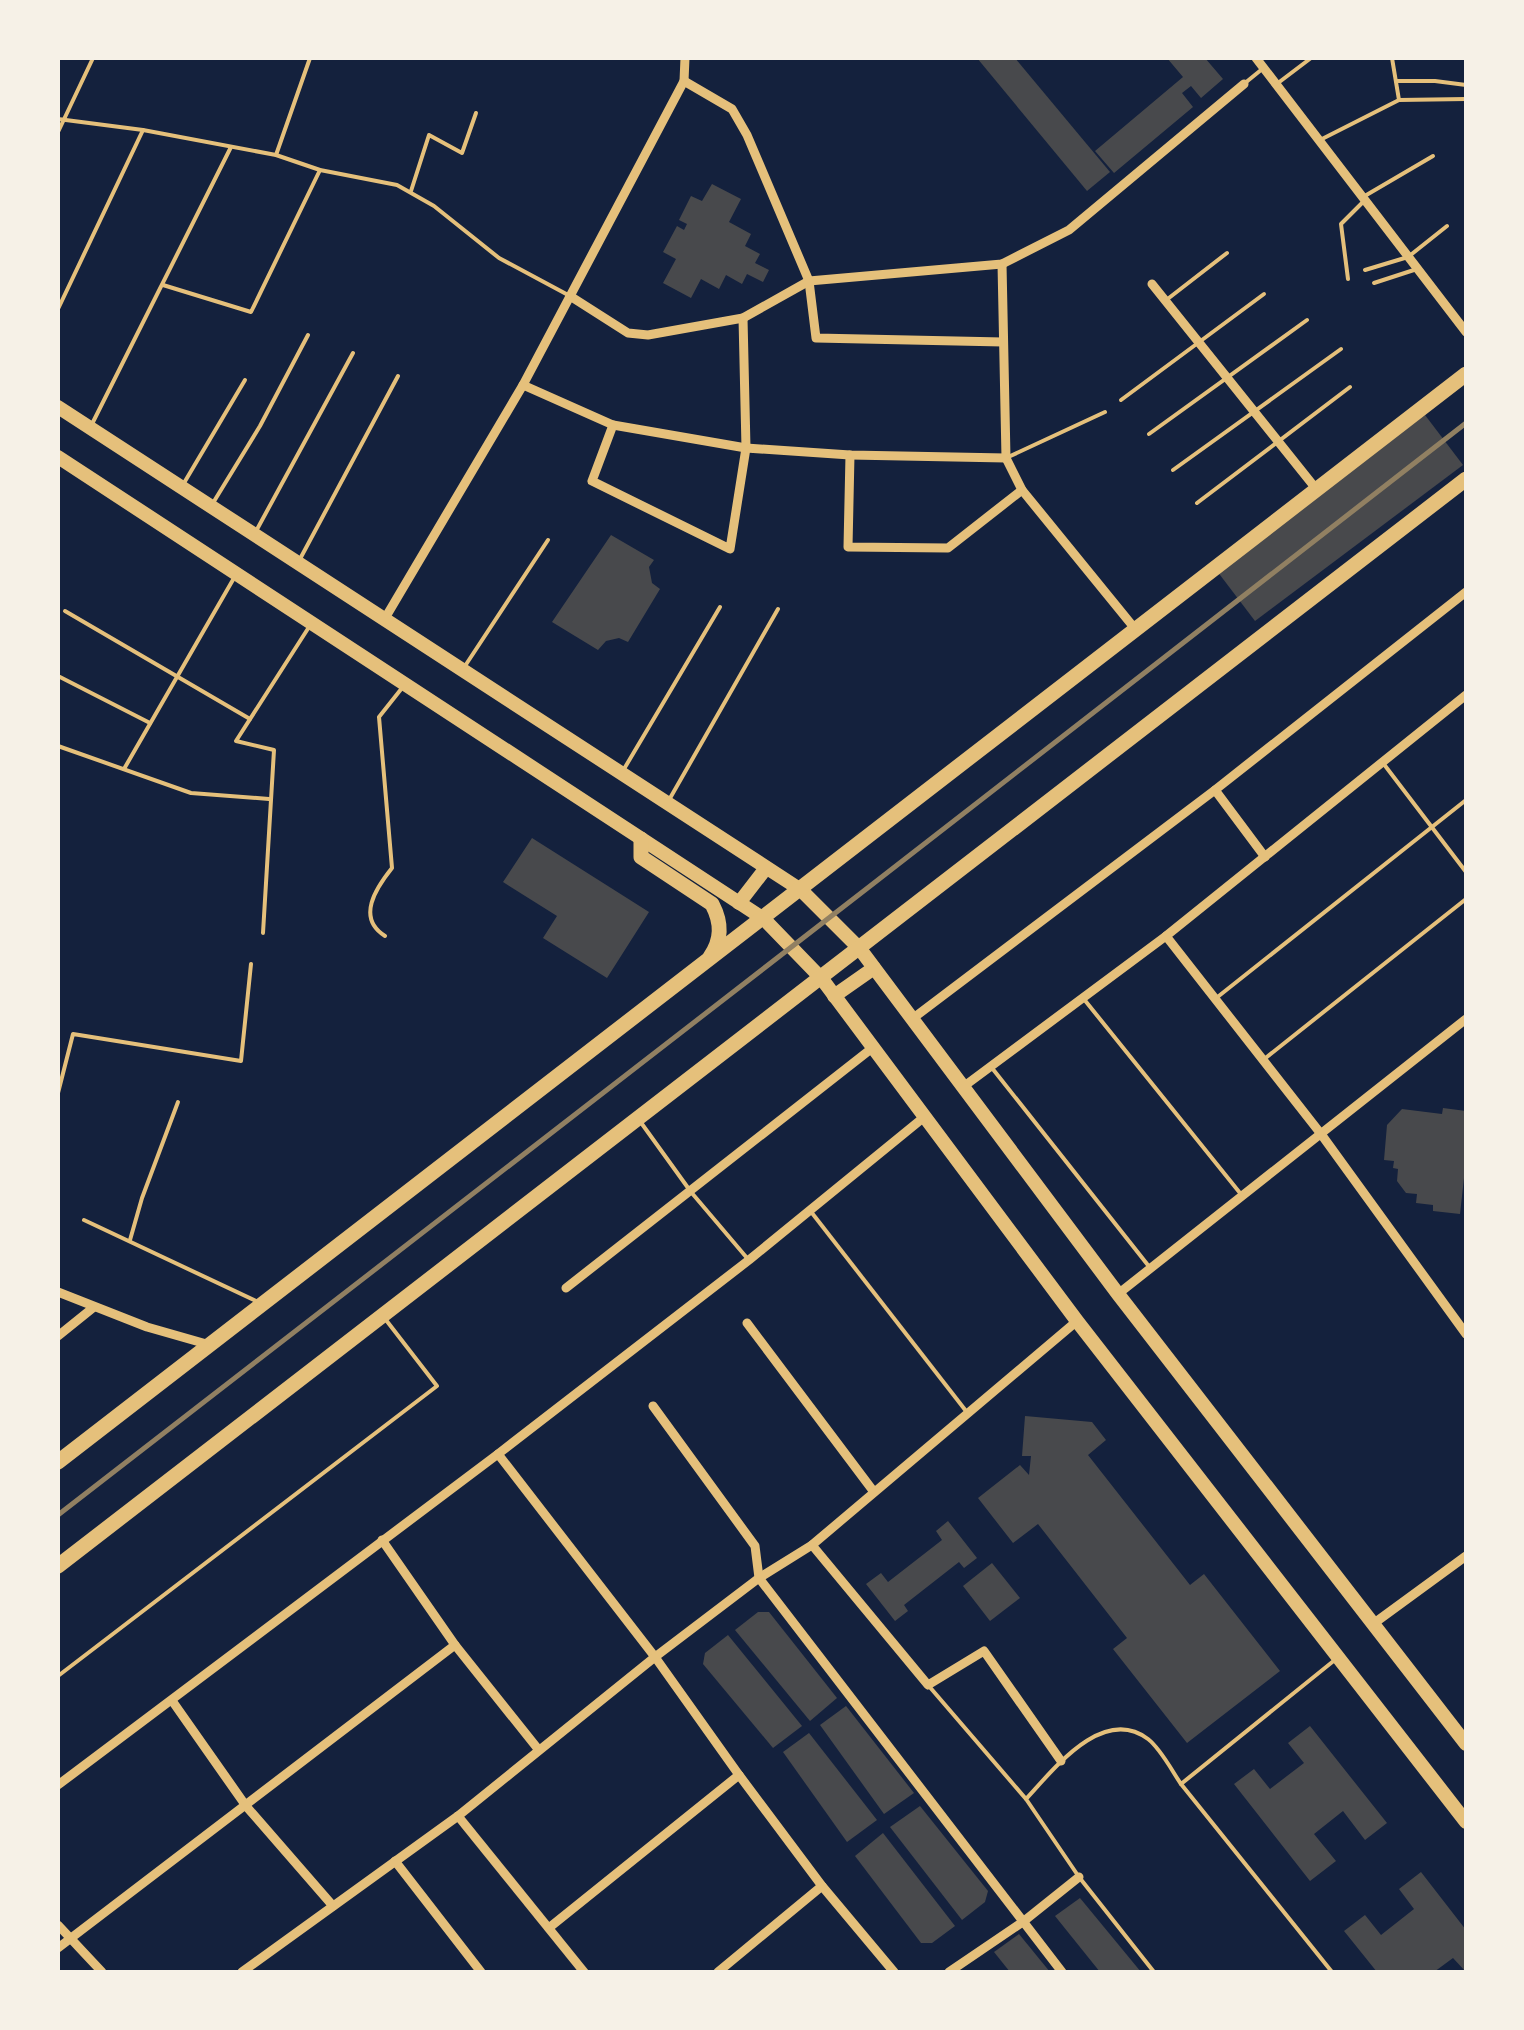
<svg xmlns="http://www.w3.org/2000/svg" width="1524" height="2030" font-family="Roboto,sans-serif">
<rect width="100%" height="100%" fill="#14213d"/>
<g fill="#48494c">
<polygon points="977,58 1015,58 1110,172 1087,191"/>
<polygon points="1167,58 1205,58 1223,79 1201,98 1191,86 1182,93 1193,107 1114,173 1095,151 1183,77"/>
<polygon points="712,184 741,199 729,222 751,234 745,246 760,254 755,263 769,270 763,282 747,274 742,284 726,275 719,289 701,279 691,298 663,283 676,259 663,252 677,226 684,230 687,224 679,220 691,196 702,201"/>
<polygon points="1425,415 1463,465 1255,621 1217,571"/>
<polygon points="611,535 654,560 649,567 652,583 660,589 628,642 619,638 606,641 598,650 552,622"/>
<polygon points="532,838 649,912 607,978 543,938 557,916 503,882"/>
<polygon points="1443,1108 1466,1111 1466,1160 1460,1214 1433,1211 1433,1205 1416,1203 1417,1194 1406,1193 1397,1181 1398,1169 1393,1168 1394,1161 1384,1160 1387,1125 1402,1109 1442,1114"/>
<polygon points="1025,1416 1092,1422 1106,1440 1088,1455 1190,1585 1204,1574 1280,1671 1187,1743 1113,1649 1127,1638 1038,1524 1013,1543 978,1498 1020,1465 1029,1475 1031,1456 1022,1456"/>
<polygon points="948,1521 977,1558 964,1568 959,1562 904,1605 908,1611 895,1621 866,1584 881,1573 888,1582 942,1540 936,1531"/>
<polygon points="992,1563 1020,1598 990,1621 963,1586"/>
<polygon points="758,1612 769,1612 837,1698 810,1721 735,1630"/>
<polygon points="728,1635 802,1726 773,1748 703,1664 705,1653"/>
<polygon points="846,1706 914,1793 884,1814 820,1725"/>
<polygon points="1310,1726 1387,1823 1365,1840 1343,1811 1314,1834 1336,1861 1310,1881 1234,1784 1254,1769 1270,1789 1304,1763 1288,1743"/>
<polygon points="809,1733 877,1820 847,1842 783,1752"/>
<polygon points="920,1806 988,1891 985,1902 962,1920 890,1827"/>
<polygon points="883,1833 955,1926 932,1943 921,1943 855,1856"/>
<polygon points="1421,1872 1466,1930 1466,1972 1453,1958 1434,1972 1377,1972 1344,1931 1365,1915 1381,1935 1414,1909 1399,1889"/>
<polygon points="1080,1898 1141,1972 1100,1972 1055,1916"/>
<polygon points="1019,1934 1050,1972 1010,1972 994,1952"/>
</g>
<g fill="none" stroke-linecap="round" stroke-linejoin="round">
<g stroke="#e5c07b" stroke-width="4">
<polyline points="1397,81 1435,81 1466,85"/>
<polyline points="1245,83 1261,70"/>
<polyline points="1278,83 1311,58"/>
<polyline points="1399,100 1466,99"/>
<polyline points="58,119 143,130 276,155 320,170 397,185 434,206 499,258 570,296"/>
<polyline points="58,132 93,58"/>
<polyline points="1320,140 1399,100 1392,58"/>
<polyline points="276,155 310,58"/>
<polyline points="411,191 429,135 462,153 476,113"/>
<polyline points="1363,197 1433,156"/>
<polyline points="1365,270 1408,257 1447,226"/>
<polyline points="1348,279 1341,224 1365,200"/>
<polyline points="1374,283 1417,269"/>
<polyline points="163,285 251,312 320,170"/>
<polyline points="1165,301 1227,253"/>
<polyline points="58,309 143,130"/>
<polyline points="1121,400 1264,294"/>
<polyline points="92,424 231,147"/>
<polyline points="1149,434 1307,320"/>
<polyline points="1006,458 1105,412"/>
<polyline points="1173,470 1341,349"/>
<polyline points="184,483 245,380"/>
<polyline points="213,503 260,426 308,335"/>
<polyline points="1197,503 1350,387"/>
<polyline points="255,533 353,353"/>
<polyline points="300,559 398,376"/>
<polyline points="65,611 250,719"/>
<polyline points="465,666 548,540"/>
<polyline points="58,676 150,723"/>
<polyline points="58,746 191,793 269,799"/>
<polyline points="1383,763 1466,872"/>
<polyline points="124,769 234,578"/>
<polyline points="624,769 720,607"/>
<polyline points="669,800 778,609"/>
<polyline points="263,933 274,750 236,741 309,627"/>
<path d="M385,936C356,918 376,888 392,868L379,717L402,688"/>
<polyline points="1083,998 1240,1193"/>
<polyline points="1215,999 1466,800"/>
<polyline points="1263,1060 1466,899"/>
<polyline points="992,1068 1151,1269"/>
<polyline points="58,1093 73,1034 241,1061 251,964"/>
<polyline points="642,1124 691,1192 747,1258"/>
<polyline points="812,1213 966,1411"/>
<polyline points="84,1220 256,1301"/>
<polyline points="130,1240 142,1198 178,1102"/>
<polyline points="58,1676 437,1386 386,1320"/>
<polyline points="928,1685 1026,1799"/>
<polyline points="1181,1784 1332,1972"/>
<path d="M1154,1972L1079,1877L1026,1799C1054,1769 1103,1705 1148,1739C1161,1749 1172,1771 1181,1784L1336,1659"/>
</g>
<g stroke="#e5c07b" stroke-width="9">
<polyline points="1256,58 1466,332"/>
<polyline points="684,81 732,109 747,135 809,281 816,338 1003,342"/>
<polyline points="1002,264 1006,458 1022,490 1136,630"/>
<polyline points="1152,284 1317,490"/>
<polyline points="570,296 628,333 648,335 743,318 809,281 1002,264 1069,230 1244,84"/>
<polyline points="523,385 613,425 746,448 850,455 1006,458"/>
<polyline points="613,425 592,481 730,549 746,448 743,318"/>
<polyline points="850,455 848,547 948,548 1022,490"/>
<polyline points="384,620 523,385 684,81 685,58"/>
<polyline points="1215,790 1265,857"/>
<polyline points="1166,936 1321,1134 1466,1334"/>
<polyline points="912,1019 1215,790 1466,592"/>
<polyline points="963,1087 1166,936 1466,695"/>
<polyline points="566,1288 871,1049"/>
<polyline points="58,1292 147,1327 210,1345"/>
<polyline points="1118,1294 1466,1019"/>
<polyline points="747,1323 874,1492"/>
<polyline points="58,1336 94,1307"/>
<polyline points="653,1406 755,1546 759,1578 1062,1972"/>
<polyline points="498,1454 655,1657 739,1775 822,1886 894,1972"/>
<polyline points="382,1540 455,1645 538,1749"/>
<polyline points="812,1545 928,1685 984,1651 1061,1761"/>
<polyline points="1373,1624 1466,1556"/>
<polyline points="173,1702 246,1806 333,1906"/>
<polyline points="58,1785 498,1454 749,1260 923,1118"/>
<polyline points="458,1816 584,1972"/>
<polyline points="395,1861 481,1972"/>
<polyline points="58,1925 102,1972"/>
<polyline points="550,1927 739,1775"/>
<polyline points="58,1948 455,1645"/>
<polyline points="242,1972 458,1816 655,1657 759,1578 812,1545 1077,1321"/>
<polyline points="718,1972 822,1886"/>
<polyline points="949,1972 1024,1921 1079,1877"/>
</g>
<g stroke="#e5c07b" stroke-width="14">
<polyline points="58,407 801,890 860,949 1118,1294 1466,1744"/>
<polyline points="58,457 764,919 822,979 1077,1321 1466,1822"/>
<polyline points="739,903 766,868"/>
<polyline points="834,996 874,968"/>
</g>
<g stroke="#e5c07b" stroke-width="15">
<path d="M641,839V857L712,904C722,923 722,940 710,957"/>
<polyline points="58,1462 1466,374"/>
<polyline points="58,1566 1466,479"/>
</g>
<path stroke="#918062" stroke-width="5" d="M58,1515C528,1153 997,787 1466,423"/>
</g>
<rect width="1524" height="2030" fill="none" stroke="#f6f1e7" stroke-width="120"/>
</svg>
